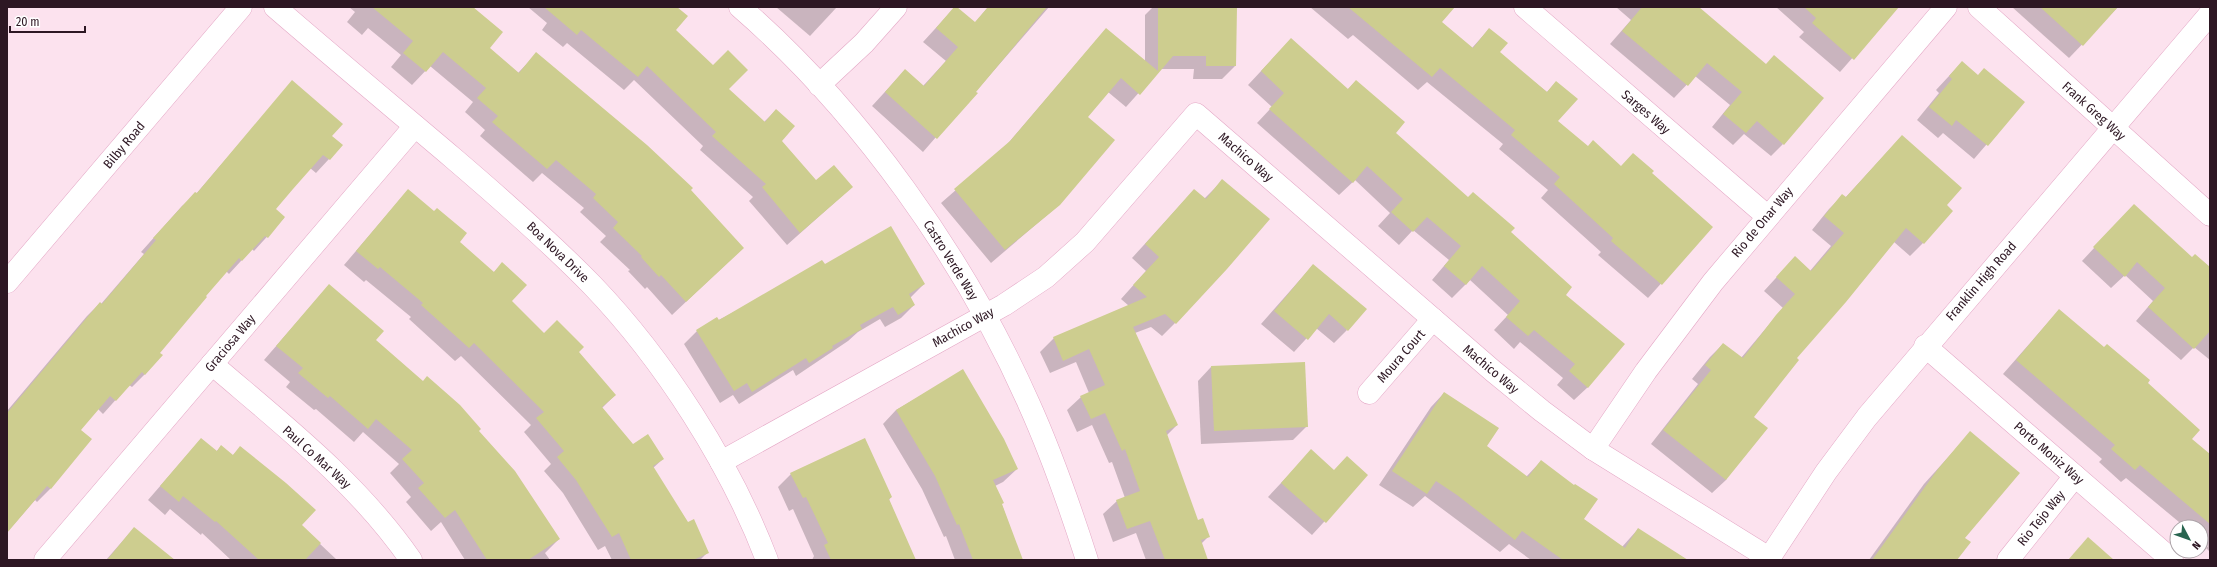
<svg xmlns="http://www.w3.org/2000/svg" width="2217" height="567" font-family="'Fira Sans Condensed',sans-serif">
<rect width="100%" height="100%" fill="#fce2ee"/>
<g fill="#0003">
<polygon points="349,7 471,7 489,48 518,73 536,54 690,190 743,248 672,315 647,287 645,289 628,271 630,270 600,242 606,236 580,212 584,208 542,173 533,182 480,136 485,130 465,112 473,102 430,66 412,85 391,67 401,55 368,28 362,35 347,22 355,12"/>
<polygon points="528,7 675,7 675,30 728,89 764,122 776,110 781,141 816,181 852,187 787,245 749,201 753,197 700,150 703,146 634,80 624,90 567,43 563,47 542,30 547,23"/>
<polygon points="776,7 837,7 810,36"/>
<polygon points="955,7 975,23 988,7 1049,7 923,152 872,106 905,70 923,86 946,61 923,42"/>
<polygon points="1153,7 1236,7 1235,66 1222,79 1193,79 1194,69 1160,69 1126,107 1108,92 1086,117 1060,204 991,263 941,203 1004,148 1106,29 1145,62 1145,15"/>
<polygon points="1310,7 1454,7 1441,22 1472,48 1489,29 1498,53 1547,92 1556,82 1557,121 1587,147 1621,167 1651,173 1712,227 1648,298 1598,255 1601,252 1541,198 1548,190 1499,149 1503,144 1427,82 1418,90 1353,35 1348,39"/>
<polygon points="1616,7 1696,7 1783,144 1771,156 1744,134 1733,145 1712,127 1730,105 1695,76 1674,98 1610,44 1631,20"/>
<polygon points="1776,7 1897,7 1840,72 1799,37 1804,32"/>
<polygon points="2012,7 2118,7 2069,58"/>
<polygon points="1291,39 1347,90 1356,81 1395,133 1468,198 1510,233 1564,295 1588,387 1574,400 1557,385 1563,378 1520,342 1514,349 1494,330 1508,315 1470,280 1452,298 1432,280 1449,260 1413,230 1399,245 1378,226 1390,213 1355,180 1339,195 1257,123 1272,107 1248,85"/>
<polygon points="1962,62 1978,76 2023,102 1974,159 1943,133 1938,138 1917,120 1939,93 1936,90"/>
<polygon points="292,82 331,136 342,145 316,173 310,168 274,209 284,218 254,251 252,249 229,274 226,271 159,353 145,374 132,387 129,385 103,414 98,409 80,430 91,439 50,489 37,502 35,500 7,532 7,411 87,316 100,303 101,304 144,254 141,252 182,206 196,194"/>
<polygon points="1902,136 1945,205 1923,243 1910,256 1894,242 1795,358 1753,417 1726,480 1712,493 1651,444 1698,384 1692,379 1710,357 1723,344 1741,358 1783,308 1764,291 1795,257 1810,271 1831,246 1812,230 1829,209 1842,196 1845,198"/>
<polygon points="1222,181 1175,323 1162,336 1151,327 1135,333 1177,425 1166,436 1197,521 1209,536 1201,544 1207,560 1146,560 1136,533 1113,542 1103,514 1117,501 1125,498 1112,462 1109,463 1092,425 1077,432 1067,410 1081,397 1089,393 1076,362 1050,373 1040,352 1054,338 1129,306 1121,299 1146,271 1132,258 1194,190 1204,199"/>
<polygon points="408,190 459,242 493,273 502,264 511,301 544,334 578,352 615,395 602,408 633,445 663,459 653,468 707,553 700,560 612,560 605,546 598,550 563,493 544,471 551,464 524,432 531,425 461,356 455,361 409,319 411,317 366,280 364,282 344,265"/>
<polygon points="2122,218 2210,268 2210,360 2194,347 2181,360 2136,321 2153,301 2125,275 2111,288 2082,261"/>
<polygon points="1313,265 1347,330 1334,343 1316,328 1294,352 1261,324"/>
<polygon points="824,266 924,284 910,298 914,305 901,318 885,327 880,319 858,332 848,341 796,376 793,370 739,404 733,395 720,403 684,344 697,331"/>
<polygon points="329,285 375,341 478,431 559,539 545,553 550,560 465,560 441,522 431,531 406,502 411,497 390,473 399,464 363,432 354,442 316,409 314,410 286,387 290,382 264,360"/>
<polygon points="2059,310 2146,383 2191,439 2210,455 2210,552 2206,548 2208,546 2201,540 2201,527 2185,527 2126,478 2121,482 2099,462 2102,459 2003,374"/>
<polygon points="1211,367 1307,426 1293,440 1201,444 1198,381"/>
<polygon points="963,371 1017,469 1003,482 995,486 1022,560 955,560 946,536 944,537 922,489 883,424 896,410"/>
<polygon points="1444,393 1486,446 1526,477 1541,461 1583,519 1622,547 1638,529 1687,560 1531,560 1509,544 1500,552 1425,496 1413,507 1379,485 1431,407"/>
<polygon points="1970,433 1964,538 1956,560 1869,560 1924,484"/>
<polygon points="201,439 216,452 221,446 232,456 241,447 300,525 337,560 231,560 202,533 201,535 170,509 165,515 148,500"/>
<polygon points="1311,451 1333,471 1367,475 1312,535 1268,497"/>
<polygon points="791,474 891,497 889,500 914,560 812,560 814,556 793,509 789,511 778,487"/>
<polygon points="134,528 173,560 106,560"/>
</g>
<g fill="#cdcd8f">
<polygon points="372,7 473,7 503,32 490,48 519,73 536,52 647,145 693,188 691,190 744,248 686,302 661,275 659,277 641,257 642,256 613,228 618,222 593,198 596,194 556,160 547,169 492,122 498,116 477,98 486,88 443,52 426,72 403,53 413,41"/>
<polygon points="544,7 677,7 688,16 676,30 713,65 728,50 748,70 729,89 765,122 776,109 795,126 782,141 816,180 834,165 853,187 800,233 762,187 766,184 712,136 716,132 647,66 638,77 581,30 577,35"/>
<polygon points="954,7 957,7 975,22 988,7 1047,7 976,92 978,93 937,139 885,92 905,69 924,86 958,47 936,28"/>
<polygon points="1158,7 1237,7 1236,66 1206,66 1206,56 1173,56 1140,95 1121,78 1088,117 1115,140 1060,205 1005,250 954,189 1010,141 1106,28 1158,71"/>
<polygon points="1348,7 1455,7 1442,22 1473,48 1489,28 1508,43 1500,52 1547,92 1556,81 1578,99 1558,121 1588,146 1593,140 1621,166 1633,153 1654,171 1652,173 1713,227 1662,285 1611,241 1613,238 1554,184 1560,177 1511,135 1515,130 1440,68 1432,77"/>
<polygon points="1642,7 1699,7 1766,64 1774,55 1824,98 1784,145 1757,121 1746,133 1723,114 1742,92 1707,63 1688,86 1622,31"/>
<polygon points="1804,7 1899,7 1854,60 1812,23 1816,18"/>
<polygon points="2040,7 2118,7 2083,46"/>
<polygon points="1291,38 1348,89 1356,80 1405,122 1396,133 1468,197 1473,192 1515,228 1511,232 1572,287 1566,295 1625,344 1588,388 1569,371 1575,364 1534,330 1528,336 1506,317 1520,301 1482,266 1466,285 1444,266 1461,246 1427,217 1413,232 1391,212 1403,199 1367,166 1353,183 1269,109 1284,93 1261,71"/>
<polygon points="1962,61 1978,75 1984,68 2025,102 1988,146 1956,120 1952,126 1929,107 1952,79 1949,76"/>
<polygon points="292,80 343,124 332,136 343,145 330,160 323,155 293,189 276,209 285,217 268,238 265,236 242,261 239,258 206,296 207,297 160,353 163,355 145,375 142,372 116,401 110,396 81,430 92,439 51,489 47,486 7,533 7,413 100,302 102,304 156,240 153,238 195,192 197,193"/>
<polygon points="1902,135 1962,188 1947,205 1953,211 1924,244 1906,228 1846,302 1797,358 1799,360 1754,417 1768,428 1726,480 1663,430 1711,370 1705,365 1723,343 1743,358 1776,315 1795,294 1776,277 1795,256 1811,271 1844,233 1824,216 1842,194 1846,197"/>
<polygon points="1222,179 1270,219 1227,269 1176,324 1165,314 1133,327 1178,425 1166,431 1198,520 1203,518 1210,537 1201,540 1208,560 1165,560 1150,521 1127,529 1116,500 1140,491 1125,449 1122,451 1105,413 1091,419 1080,396 1105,385 1089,349 1063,361 1053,337 1147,297 1133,285 1159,257 1145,244 1194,189 1206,199"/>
<polygon points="408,189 434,211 437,208 467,233 460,242 494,272 502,262 527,285 512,301 544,333 557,320 584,347 579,352 616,395 602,407 633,444 648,434 664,459 653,466 688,522 694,519 709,553 693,560 631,560 619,533 612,537 576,480 557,457 564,451 536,418 544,412 474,343 469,348 421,305 423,303 380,267 378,269 356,251"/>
<polygon points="2134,204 2192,257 2195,254 2210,267 2210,331 2194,349 2148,307 2165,288 2137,262 2125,277 2093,247"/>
<polygon points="891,226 925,284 909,294 915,305 898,315 893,307 860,325 862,329 832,346 833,348 809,363 806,358 752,392 747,383 734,391 696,330 717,317 719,320 822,260 825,264"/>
<polygon points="1313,264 1367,309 1348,331 1329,314 1308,340 1274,311"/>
<polygon points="329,284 384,331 376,340 423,381 427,376 460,405 481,429 479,431 515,471 560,539 528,560 487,560 455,510 445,518 418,488 424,483 402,459 412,450 376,419 368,429 330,396 328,398 298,373 303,368 276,346"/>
<polygon points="2059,309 2104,347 2107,344 2150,380 2148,383 2200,430 2192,439 2210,454 2210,524 2140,465 2135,470 2111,449 2115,445 2016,360"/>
<polygon points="1305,362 1308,427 1214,431 1211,366"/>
<polygon points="963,369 1004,439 1018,469 993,480 1004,503 1002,504 1023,560 973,560 959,524 957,525 935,476 896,410"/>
<polygon points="1444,392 1499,428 1487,446 1528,477 1541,460 1574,485 1575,484 1598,499 1584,519 1625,548 1638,528 1688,560 1563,560 1522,531 1515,540 1457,495 1436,481 1427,494 1392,471"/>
<polygon points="1970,431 2020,473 1965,538 1971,542 1957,560 1872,560 1938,469"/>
<polygon points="201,438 217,451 221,445 233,455 240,446 286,483 316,510 302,525 321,543 305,560 259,560 216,521 215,522 183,496 179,502 160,486"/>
<polygon points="865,438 892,497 889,499 916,560 831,560 824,545 828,543 806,497 803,498 790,473"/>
<polygon points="1311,449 1334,470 1347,456 1368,475 1326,523 1281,483"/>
<polygon points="134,527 175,560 107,560"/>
<polygon points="2088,537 2114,560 2068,560"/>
</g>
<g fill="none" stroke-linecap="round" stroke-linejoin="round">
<g stroke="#e4a8c6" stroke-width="23">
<g id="minor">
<path d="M275,7C334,58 394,108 453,158C501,199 548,240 592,285C664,360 730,463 767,560"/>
<path d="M740,7C860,111 965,259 1029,404C1052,455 1070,507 1087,560"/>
<polyline points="1525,7 1767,216"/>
<polyline points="1979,7 2210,215"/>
<polyline points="819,85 864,43 896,7"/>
<polyline points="1925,346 2172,560"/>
<path d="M212,364C283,425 357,482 411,560"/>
<polyline points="1369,393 1433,319"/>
<polyline points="1593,449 1646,371 1713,282 1946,7"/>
<polyline points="721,462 1004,305 1046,277 1085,242 1196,114 1493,371 1542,411 1593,449 1769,558"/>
<polyline points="45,560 415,126"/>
<polyline points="1768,560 1826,472 1867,417 2210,14"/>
<polyline points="2008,560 2075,476"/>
</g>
</g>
<g stroke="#e4a8c6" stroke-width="23">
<polyline id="major" points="7,282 241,7"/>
</g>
<use href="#minor" stroke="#fff" stroke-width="22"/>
<use href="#major" stroke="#fff" stroke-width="22"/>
</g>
<g text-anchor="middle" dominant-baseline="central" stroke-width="3.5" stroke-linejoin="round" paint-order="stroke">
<g font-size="13" fill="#2d1723" stroke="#fff">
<text transform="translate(2094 111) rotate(42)">Frank Greg Way</text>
<text transform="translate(1646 112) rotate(41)">Sarges Way</text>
<text transform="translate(124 145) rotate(-50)">Bilby Road</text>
<text transform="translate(1246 157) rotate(41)">Machico Way</text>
<text transform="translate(1762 222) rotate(-50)">Rio de Onar Way</text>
<text transform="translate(558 252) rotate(44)">Boa Nova Drive</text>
<text transform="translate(951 260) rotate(58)">Castro Verde Way</text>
<text transform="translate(1981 281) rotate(-49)">Franklin High Road</text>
<text transform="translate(963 327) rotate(-29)">Machico Way</text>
<text transform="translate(230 343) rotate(-50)">Graciosa Way</text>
<text transform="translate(1401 356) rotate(-49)">Moura Court</text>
<text transform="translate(1491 369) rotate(40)">Machico Way</text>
<text transform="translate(2049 453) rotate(41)">Porto Moniz Way</text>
<text transform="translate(317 457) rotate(42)">Paul Co Mar Way</text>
<text transform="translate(2041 518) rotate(-51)">Rio Tejo Way</text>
</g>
</g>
<rect width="2217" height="567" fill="none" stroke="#2d1723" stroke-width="16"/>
<g transform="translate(2189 539) rotate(131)"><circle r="19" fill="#ffffff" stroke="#aba2a7"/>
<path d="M0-3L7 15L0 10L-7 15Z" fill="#286550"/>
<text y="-6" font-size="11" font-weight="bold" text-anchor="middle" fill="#2d1723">N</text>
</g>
<path d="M10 26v6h75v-6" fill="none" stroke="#2d1723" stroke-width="2"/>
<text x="16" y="26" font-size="12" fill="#2d1723" stroke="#ffffff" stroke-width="3" paint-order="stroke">20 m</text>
</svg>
